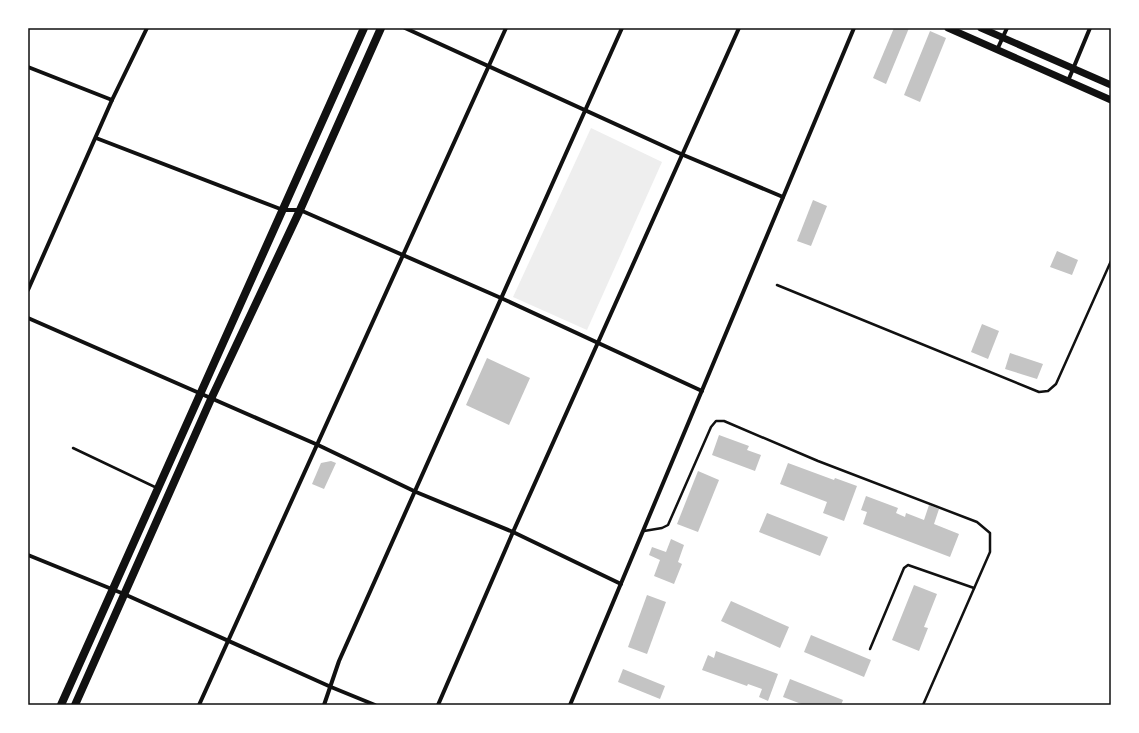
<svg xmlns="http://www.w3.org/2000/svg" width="1139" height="733" font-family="Lato,sans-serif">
<rect width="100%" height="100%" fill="#fff"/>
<polygon fill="#eee" points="591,128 662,162 587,330 513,297"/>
<g fill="#c4c4c4">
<polygon points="894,28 909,28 886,84 873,78"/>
<polygon points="930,31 946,38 920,102 904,95"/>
<polygon points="813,200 827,206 811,246 797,241"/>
<polygon points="1057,251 1078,260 1072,275 1050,267"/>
<polygon points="982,324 999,331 988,359 971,352"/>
<polygon points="1010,353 1043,364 1037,379 1005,369"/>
<polygon points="487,358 530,378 509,425 466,405"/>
<polygon points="719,435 749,446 747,450 761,455 755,471 712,455"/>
<polygon points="331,461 336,463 324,489 312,484 321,463"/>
<polygon points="788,463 834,480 835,478 857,486 844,521 823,513 827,502 780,484"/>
<polygon points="698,471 719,480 698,532 677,524"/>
<polygon points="866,496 898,508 896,513 905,517 906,513 924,520 929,505 939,509 934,524 959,534 950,557 863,524 867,512 861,510"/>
<polygon points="767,513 828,537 820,556 759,532"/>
<polygon points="671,539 684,545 678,562 682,564 674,584 654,576 660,560 649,555 652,547 666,552"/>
<polygon points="914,585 937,594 924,627 928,628 919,651 892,640"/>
<polygon points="647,595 666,602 647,654 628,647"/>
<polygon points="731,601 789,627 780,648 721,621"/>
<polygon points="811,635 871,660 864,677 804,652"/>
<polygon points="716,651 778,674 768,701 759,697 762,689 748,684 747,686 702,670 708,655 714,658"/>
<polygon points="623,669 665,686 660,699 618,682"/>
<polygon points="790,679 843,700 841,705 804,705 783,697"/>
</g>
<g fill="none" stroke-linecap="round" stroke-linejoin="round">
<g stroke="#111" stroke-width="2.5">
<polyline points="777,285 1039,392 1048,391 1056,384 1111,261"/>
<polyline points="73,448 157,488"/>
<polyline points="644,531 662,528 668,525 711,427 716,421 724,421 818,461 977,522 990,533 990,552 923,705"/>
<polyline points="870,649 904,568 908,565 974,588"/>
</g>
<g stroke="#111" stroke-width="4">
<polyline points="405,28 681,154 783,197"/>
<polyline points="997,50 1007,28"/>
<polyline points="28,67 112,100"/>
<polyline points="1068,81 1090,28"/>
<polyline points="96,138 283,210 300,210 501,298 702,391"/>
<polyline points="28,290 112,100 147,28"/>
<polyline points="28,318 318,445 416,492 513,532 621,584"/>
<polyline points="28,555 124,594 331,687 375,705"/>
<polyline points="199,705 506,28"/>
<polyline points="324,705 339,661 622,28"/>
<polyline points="438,705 513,532 739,28"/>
<polyline points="570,705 854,28"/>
</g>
<g stroke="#111" stroke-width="7">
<polyline points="948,28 1111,100"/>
<polyline points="981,28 1111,85"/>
</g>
<g stroke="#111" stroke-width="8">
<polyline points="61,705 364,28"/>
<polyline points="75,705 211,399 300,210 381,28"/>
</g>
</g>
<rect width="1139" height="733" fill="none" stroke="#ffffff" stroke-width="58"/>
<rect x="29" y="29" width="1081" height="675" fill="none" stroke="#111" stroke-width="1.5"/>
</svg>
